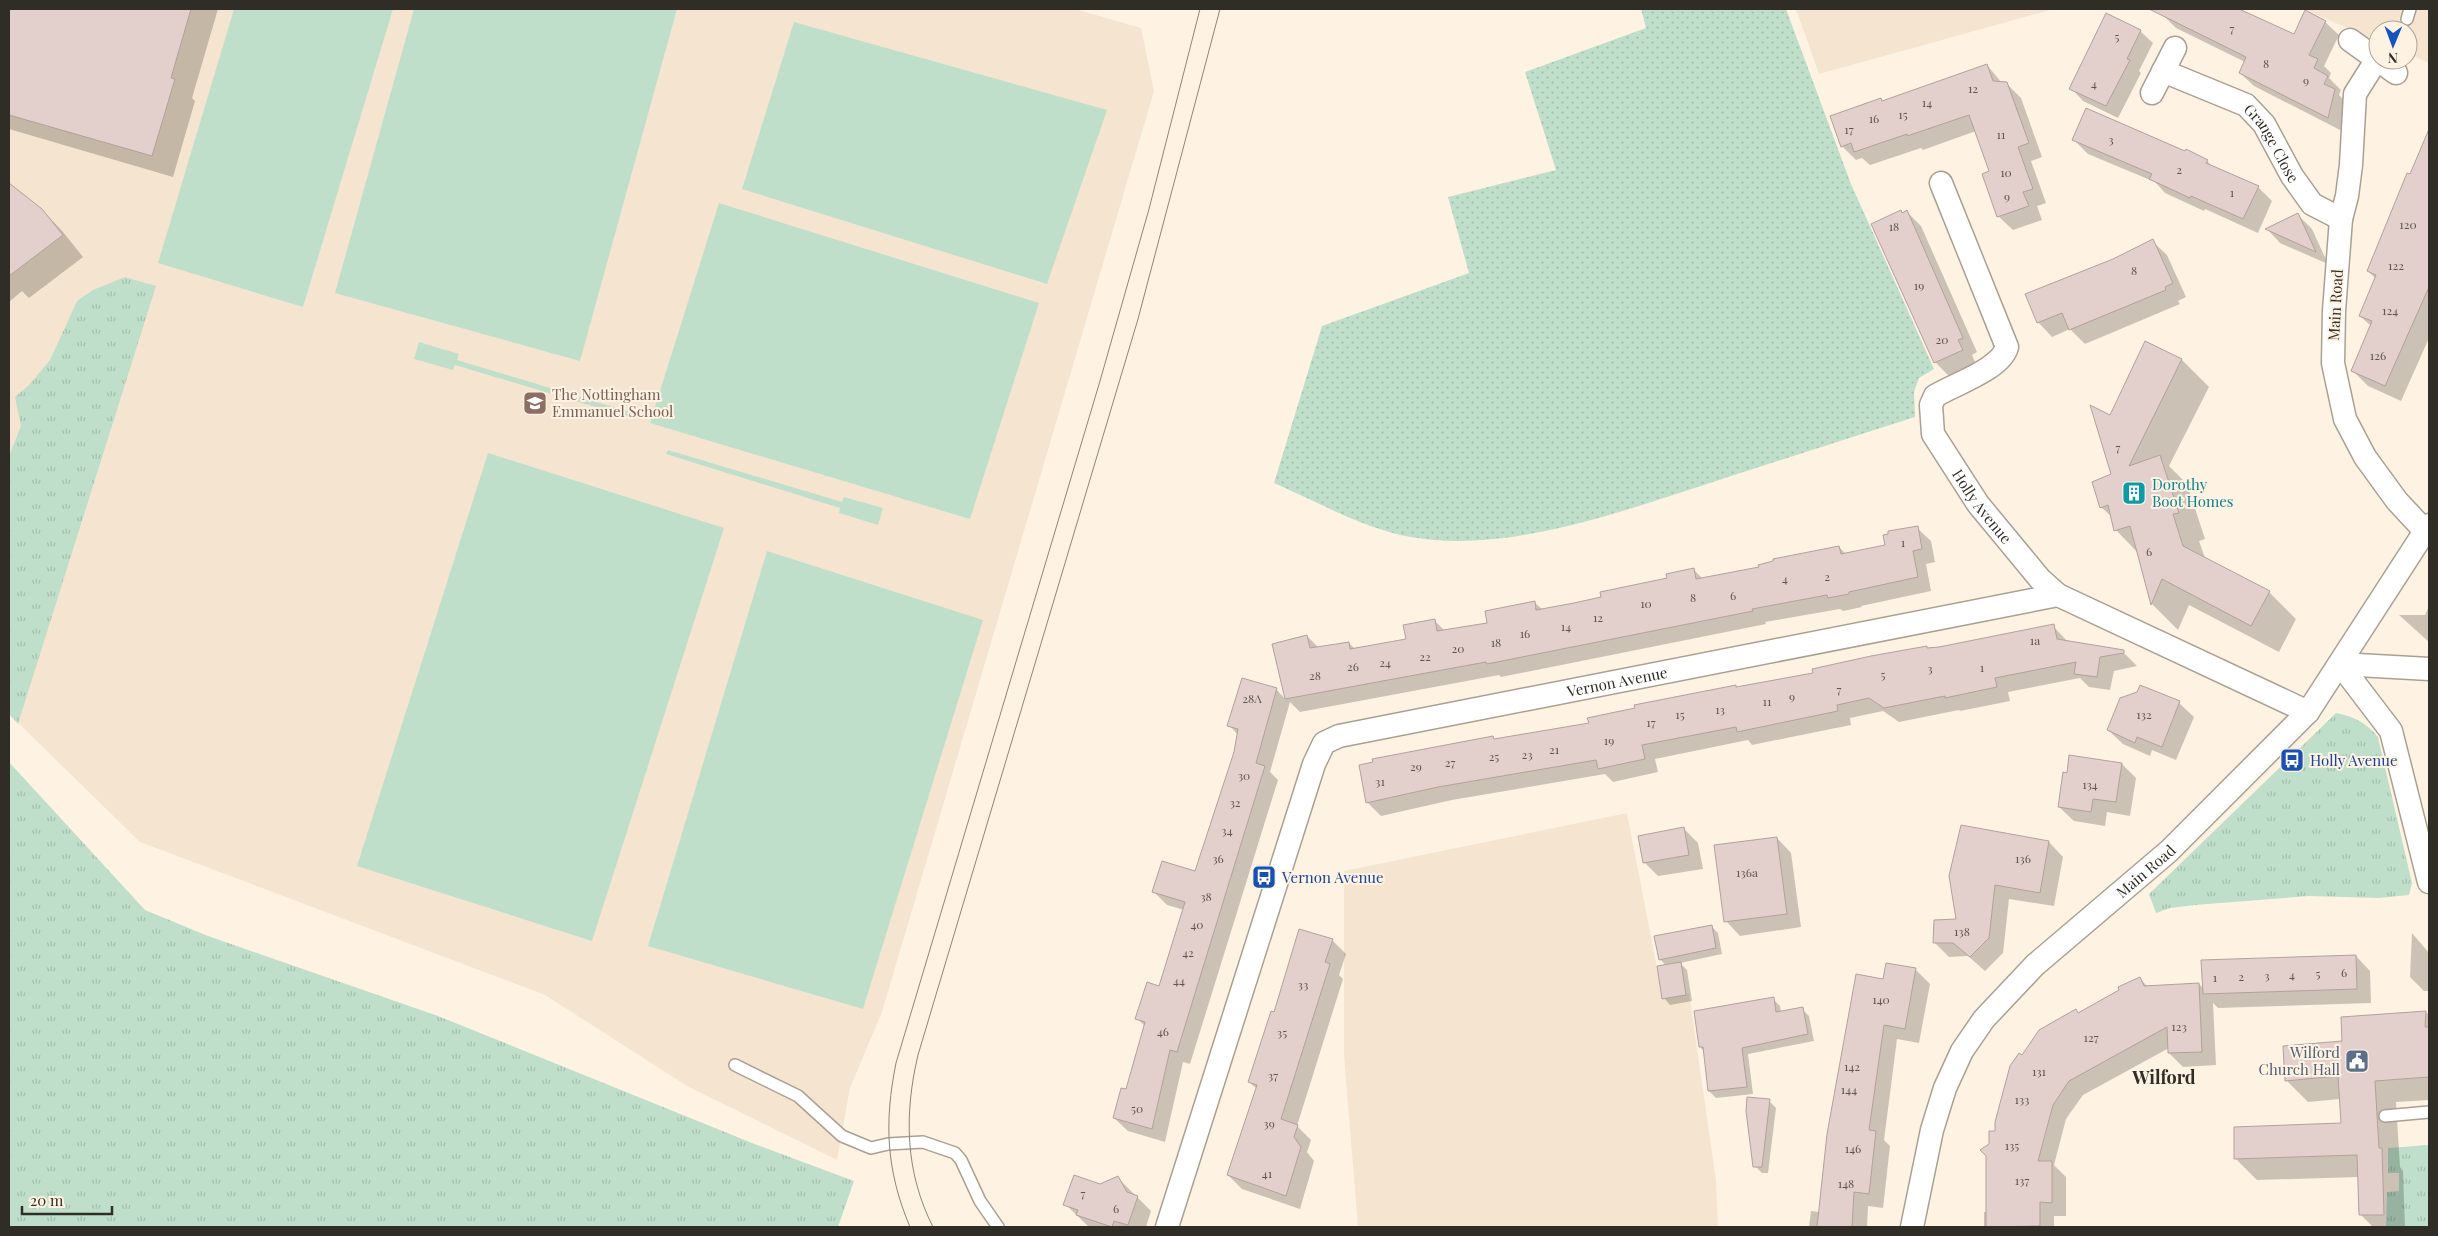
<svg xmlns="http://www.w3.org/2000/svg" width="2438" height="1236" font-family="'Playfair Display',serif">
<defs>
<pattern id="grass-tufts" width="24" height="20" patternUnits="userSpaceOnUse" patternTransform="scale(1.25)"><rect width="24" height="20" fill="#bfdfca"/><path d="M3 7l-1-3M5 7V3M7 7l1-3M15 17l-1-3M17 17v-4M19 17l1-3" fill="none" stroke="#a4c0ad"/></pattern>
<pattern id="park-dots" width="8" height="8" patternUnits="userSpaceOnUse" patternTransform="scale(1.25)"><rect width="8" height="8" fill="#bfdfca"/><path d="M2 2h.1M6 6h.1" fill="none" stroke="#a4c0ad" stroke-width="1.8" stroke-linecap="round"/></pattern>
</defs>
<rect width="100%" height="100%" fill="#fef3e3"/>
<g fill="#f5e5d0">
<polygon points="9,9 1075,9 1141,28 1154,91 882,1012 850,1088 837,1160 687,1086 545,995 140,842 9,714"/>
<polygon points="1796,9 2054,9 1819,74"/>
<polygon points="2303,9 2429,9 2429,63 2408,54 2408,30 2378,30 2378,41"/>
<polygon points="1627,813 1663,999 1689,993 1716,1180 1718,1227 1358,1227 1344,1056 1344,871"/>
</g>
<g fill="url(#grass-tufts)">
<polygon points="125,277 156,286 18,724 9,714 9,456 21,426 15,397 29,385 50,360 77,301 93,290"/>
<path d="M2336,713C2355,717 2365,722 2378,737L2412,883L2409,895L2379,898L2309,896L2195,905L2170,908L2156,913L2149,894Z"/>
<polygon points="9,762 145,910 208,936 438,1016 757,1145 854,1181 838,1227 9,1227"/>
<polygon points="2429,1145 2429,1227 2386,1227 2387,1192 2399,1191 2399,1173 2388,1173 2388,1148"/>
</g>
<path fill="url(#park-dots)" d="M1641,9H1786L1851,184L1934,369L1919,378L1914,392L1915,417C1846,439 1778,461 1710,483C1620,512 1506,554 1411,537C1364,529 1318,502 1274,483L1322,326L1469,273L1448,197L1556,170L1525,72L1646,28Z"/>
<g fill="#bfdfca">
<polygon points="234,9 393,9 303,307 158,263"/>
<polygon points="414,9 677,9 580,361 335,293"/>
<polygon points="794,22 1107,110 1047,284 742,189"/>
<polygon points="719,203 1039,303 970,519 650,423"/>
<polygon points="419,342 459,354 457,360 633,413 632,418 455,365 453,370 414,359"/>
<polygon points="668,450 842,502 844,497 883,508 878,525 839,513 840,508 666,454"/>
<polygon points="488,453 724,528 592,941 357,866"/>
<polygon points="767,551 983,620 863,1009 648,946"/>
</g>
<g fill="#0003">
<polygon points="9,9 218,9 192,98 195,101 173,177 9,129"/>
<polygon points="2166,9 2236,9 2295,36 2325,22 2339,35 2324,66 2331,73 2329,78 2341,90 2339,95 2348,104 2342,131 2254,86 2240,73 2245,62 2176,28 2163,15"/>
<polygon points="2140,31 2153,43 2139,71 2141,73 2118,118 2083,101 2071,88"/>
<polygon points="1987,65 2002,83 2007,84 2021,98 2042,157 2031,161 2046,203 2037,206 2042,220 2013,230 1998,216 1991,171 1976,131 1923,150 1921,148 1870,165 1862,158 1856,160 1842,146 1883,102"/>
<polygon points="2074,140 2207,161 2214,168 2258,187 2272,201 2258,233 2205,209 2204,211 2165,193 2155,182 2088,154"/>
<polygon points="2421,152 2429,156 2429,338 2401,401 2368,386 2352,370 2371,326 2360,316 2376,279 2368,271"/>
<polygon points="9,185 42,210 63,232 83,257 29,298 22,291 9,302"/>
<polygon points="1900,211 1903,214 1907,212 1921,226 1977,352 1972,355 1976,364 1949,376 1935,362"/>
<polygon points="2298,215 2312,229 2328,264 2280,243 2267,229"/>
<polygon points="2152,241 2167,255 2186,297 2178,301 2180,304 2085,344 2070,329 2052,337 2038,322 2113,260"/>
<polygon points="2145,343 2182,360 2209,387 2169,466 2187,484 2205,539 2199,541 2205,558 2269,592 2296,619 2279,652 2189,605 2178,630 2152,604 2138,553 2116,530 2113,518 2101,507 2113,475 2111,417"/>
<polygon points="1917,528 1931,541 1935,562 1926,564 1931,591 1861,606 1862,607 1843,611 1840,609 1765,622 1766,624 1501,677 1499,675 1300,712 1290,702 1270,772 1278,780 1190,1064 1183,1062 1165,1142 1128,1131 1114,1118 1127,1091 1145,1026 1136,1018 1159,987 1184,910 1167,905 1153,891 1196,873 1235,752 1238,735 1229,725 1276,689 1286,700 1273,645 1307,636 1319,648 1349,643 1355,649 1407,640 1434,620 1445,631 1488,624 1534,602 1543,610 1602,598 1694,570 1703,579 1760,568 1839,547 1846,554 1886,546"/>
<polygon points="2429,606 2429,642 2399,615 2425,615"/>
<polygon points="2053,626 2068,642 2123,652 2137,666 2114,671 2110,690 2089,687 2080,678 2008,692 2010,701 1960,711 1959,710 1899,722 1883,711 1850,718 1851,725 1752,745 1748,740 1655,759 1658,772 1613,782 1605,774 1452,800 1381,816 1367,802 1493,738 1495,740 1590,724 1735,686 1738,688 1815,674 1926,647 1929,649"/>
<polygon points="2179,703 2194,717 2176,760 2152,750 2150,756 2123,744 2108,730"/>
<polygon points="2122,764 2136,778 2130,816 2107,812 2105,826 2074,821 2059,807"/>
<polygon points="1962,826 2049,842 2063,857 2054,906 2009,899 2003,953 1985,971 1968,956 1949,957 1935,943 1957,920"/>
<polygon points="1684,829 1698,843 1703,869 1658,876 1644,862"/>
<polygon points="1777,838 1791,853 1801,927 1740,936 1726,921"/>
<polygon points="1711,926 1718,933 1722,954 1680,963 1687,970 1692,1001 1670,1005 1664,998 1666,966 1660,959"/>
<polygon points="2412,933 2429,953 2429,991 2424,991 2410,977"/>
<polygon points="1332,940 1346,954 1339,975 1343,979 1297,1126 1311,1140 1307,1152 1314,1161 1300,1209 1242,1189 1228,1175 1257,1089 1249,1082 1275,1014"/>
<polygon points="2356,956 2370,971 2371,1003 2218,1008 2213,1003 2216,1065 2183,1067 2169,1053 2169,1048 2083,1095 2066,1119 2054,1165 2066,1177 2066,1216 2054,1216 2054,1227 1984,1227 1984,1212 1987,1212 1990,1144 1996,1132 2022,1056 2076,1011 2079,1014 2140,979 2148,987 2199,984 2204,989"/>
<polygon points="1887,964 1916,970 1930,984 1919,1043 1897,1039 1884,1140 1890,1146 1883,1208 1868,1206 1867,1227 1809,1227 1811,1211 1819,1212"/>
<polygon points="1773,999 1780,1006 1781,1012 1802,1009 1809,1016 1814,1041 1748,1054 1753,1094 1716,1098 1709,1091 1705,1052 1700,1047"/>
<polygon points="2426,1012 2429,1015 2429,1100 2396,1102 2400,1167 2403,1171 2405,1227 2373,1227 2360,1214 2359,1177 2257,1180 2236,1159 2342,1124 2340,1099 2308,1102 2286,1080 2344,1042 2342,1018"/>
<polygon points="1769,1101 1776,1108 1768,1173 1762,1173 1755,1166"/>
<polygon points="1118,1178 1151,1211 1146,1227 1089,1227 1065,1204"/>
</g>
<g fill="#e3cfcb" stroke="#b3a09c">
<polygon points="9,9 191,9 171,78 175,79 152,156 9,115"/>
<polygon points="2149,9 2239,9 2294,34 2305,10 2326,21 2309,55 2318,59 2314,68 2328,76 2324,84 2335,89 2328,118 2239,73 2246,57"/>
<polygon points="2106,13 2141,30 2127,59 2130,60 2106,106 2069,89"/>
<polygon points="1987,64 1993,81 2007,82 2029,143 2018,147 2033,189 2023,192 2029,206 1997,217 1982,174 1989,171 1969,115 1907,136 1907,134 1854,152 1851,143 1841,147 1830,116 1881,98 1882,101"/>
<polygon points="2086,108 2185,151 2186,149 2208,160 2206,163 2259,186 2243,219 2191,196 2190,198 2149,179 2152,174 2072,140"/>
<polygon points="2429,129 2429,287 2385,386 2351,371 2372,321 2359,316 2376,275 2367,271 2407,173 2410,174"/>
<polygon points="9,183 42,209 63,235 9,276"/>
<polygon points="1901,210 1902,213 1907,210 1963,338 1958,340 1963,350 1934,363 1871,224"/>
<polygon points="2298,213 2316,252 2265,229"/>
<polygon points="2153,239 2173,283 2165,287 2166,290 2069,330 2062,313 2037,323 2025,294 2113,259"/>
<polygon points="2145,341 2182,359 2129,466 2160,455 2179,513 2173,514 2183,546 2270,591 2251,626 2162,579 2151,605 2130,526 2114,531 2108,505 2100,508 2092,482 2111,474 2090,405 2110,415"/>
<polygon points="1918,526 1922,549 1913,551 1918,577 1849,592 1849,594 1828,598 1827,595 1752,609 1753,611 1487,664 1486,662 1285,699 1272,644 1307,635 1310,648 1349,642 1350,649 1406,639 1403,625 1435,619 1437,631 1487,623 1485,611 1535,601 1536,610 1574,603 1601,597 1600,592 1667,578 1666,574 1694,568 1696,579 1759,567 1758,565 1773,561 1773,559 1839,546 1841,554 1885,545 1883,535 1888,534 1888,531"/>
<polygon points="2054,624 2057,639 2124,650 2124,653 2100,657 2097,677 2074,674 2076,662 1995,678 1997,687 1945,698 1945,696 1884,708 1869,698 1837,705 1838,711 1737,732 1736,727 1642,745 1645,759 1598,769 1596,760 1438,787 1366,803 1359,765 1373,762 1372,759 1493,736 1494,739 1589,723 1587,718 1635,708 1634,705 1736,685 1736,687 1813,673 1812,669 1871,656 1927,646 1927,648 1939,647"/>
<polygon points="1242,678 1277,688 1256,763 1265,766 1177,1052 1170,1050 1152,1129 1113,1118 1121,1088 1126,1089 1145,1022 1135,1019 1147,982 1159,986 1185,902 1152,892 1162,861 1195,871 1234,752 1238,729 1227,726"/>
<polygon points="2140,685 2180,701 2162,747 2137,737 2135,743 2107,730 2120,698 2137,692"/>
<polygon points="2069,755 2122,763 2116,802 2093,799 2091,812 2058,807 2063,772 2067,773"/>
<polygon points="1961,825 2049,841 2040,893 1995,885 1989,938 1970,957 1953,943 1933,943 1934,920 1956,919 1949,876"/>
<polygon points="1684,827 1689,855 1643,863 1638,836"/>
<polygon points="1777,837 1787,914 1724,922 1714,845"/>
<polygon points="1712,925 1716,948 1659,960 1654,936"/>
<polygon points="1299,929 1333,939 1325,962 1330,964 1281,1119 1298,1125 1294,1137 1301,1147 1286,1196 1227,1175 1257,1085 1248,1082 1271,1011 1274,1012"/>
<polygon points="2356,955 2357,989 2203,994 2201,960"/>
<polygon points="1681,962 1686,995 1662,999 1657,966"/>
<polygon points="1886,963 1916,968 1905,1029 1884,1025 1869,1130 1876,1131 1869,1194 1854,1192 1852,1227 1817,1227 1827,1134 1856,974 1883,979"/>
<polygon points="2140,977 2144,986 2199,983 2202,1052 2168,1053 2167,1027 2069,1081 2053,1105 2038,1161 2052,1161 2052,1203 2040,1202 2040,1226 1986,1227 1986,1156 1980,1150 1989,1144 1989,1131 1995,1131 1995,1122 2010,1066 2019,1053 2022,1055 2039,1030 2076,1009 2078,1013 2119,990 2118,987"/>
<polygon points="1774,997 1776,1012 1803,1007 1808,1034 1742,1048 1747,1087 1708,1091 1703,1047 1699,1047 1694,1011"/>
<polygon points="2426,1011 2425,1027 2429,1027 2429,1077 2375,1081 2379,1148 2382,1148 2384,1215 2359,1215 2357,1155 2234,1159 2234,1127 2341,1123 2338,1076 2285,1081 2283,1046 2342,1041 2341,1017"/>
<polygon points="1747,1097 1770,1099 1762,1167 1753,1167 1746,1111"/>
<polygon points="1074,1175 1100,1184 1118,1176 1127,1192 1138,1196 1128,1225 1114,1221 1112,1227 1076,1215 1078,1210 1063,1205"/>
</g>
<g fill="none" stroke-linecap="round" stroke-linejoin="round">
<g stroke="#aaa092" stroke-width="14">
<g id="lane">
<polyline points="2407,19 2410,9"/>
<polyline points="735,1065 798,1096 842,1136 871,1148 888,1144 923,1142 955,1153 961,1160 980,1201 998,1227"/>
<polyline points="2385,1116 2429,1112"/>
</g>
</g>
<g stroke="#aaa092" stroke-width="25">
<g id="street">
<polyline points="2350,40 2396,73"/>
<polyline points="2377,59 2355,94 2351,165 2347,196 2341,219 2334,311 2333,363 2345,419 2365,457 2397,501 2425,531"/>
<path id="s1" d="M2163,71L2246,105L2264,124L2292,176L2312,204L2341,219"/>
<polyline points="2152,93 2175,48"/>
<path id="s2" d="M1941,183L2007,347C2001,369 1955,384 1935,396L1931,405L1933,434L1978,504L2040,579L2058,595L2308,712"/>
<polyline points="2340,664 2391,731 2429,882"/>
<polyline points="2340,664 2429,669"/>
<path id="s3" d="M1167,1227L1314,764L1324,743L1339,736L2058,595"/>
<path id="s4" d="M1912,1227L1932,1130L1945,1088L1962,1051L1984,1019L2035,965L2169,851L2308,712L2429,525"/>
</g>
</g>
<use href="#lane" stroke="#fff" stroke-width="11"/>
<use href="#street" stroke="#fff" stroke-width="22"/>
<g stroke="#8c857a" stroke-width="1">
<path d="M910,1227C886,1170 884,1123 896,1063L1100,381L1149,209L1200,9"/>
<path d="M933,1227C905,1172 904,1114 918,1055L1138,319L1220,9"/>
</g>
</g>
<defs>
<g id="school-square" transform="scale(1.25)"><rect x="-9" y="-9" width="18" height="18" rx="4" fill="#8d6e63" stroke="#fef3e3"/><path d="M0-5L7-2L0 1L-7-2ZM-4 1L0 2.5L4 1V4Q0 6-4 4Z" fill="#fff"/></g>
<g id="building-square" transform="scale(1.25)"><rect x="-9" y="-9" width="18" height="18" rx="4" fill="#0f9aa8" stroke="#fef3e3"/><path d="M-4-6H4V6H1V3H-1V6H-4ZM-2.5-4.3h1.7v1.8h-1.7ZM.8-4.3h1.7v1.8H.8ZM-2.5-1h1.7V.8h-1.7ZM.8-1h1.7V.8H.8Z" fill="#fff"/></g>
<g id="bus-square" transform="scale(1.25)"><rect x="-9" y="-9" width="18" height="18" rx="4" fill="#1a4fb4" stroke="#fef3e3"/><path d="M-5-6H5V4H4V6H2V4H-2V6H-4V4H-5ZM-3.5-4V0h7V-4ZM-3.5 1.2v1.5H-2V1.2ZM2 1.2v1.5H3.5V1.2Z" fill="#fff"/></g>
<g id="civic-square" transform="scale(1.25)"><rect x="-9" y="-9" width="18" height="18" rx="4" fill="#5c6f8a" stroke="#fef3e3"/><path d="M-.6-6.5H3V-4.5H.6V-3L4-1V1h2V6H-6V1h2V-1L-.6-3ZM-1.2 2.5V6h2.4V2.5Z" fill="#fff"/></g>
</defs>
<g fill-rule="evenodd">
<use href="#school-square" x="535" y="403"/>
<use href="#building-square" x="2134" y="493"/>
<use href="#bus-square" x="2292" y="760"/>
<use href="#bus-square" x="1264" y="877"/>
<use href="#civic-square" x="2357" y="1061"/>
</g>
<g text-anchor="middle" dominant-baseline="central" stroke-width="4" stroke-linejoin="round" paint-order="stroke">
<g font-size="12" fill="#5d554f">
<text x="2232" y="28">7</text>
<text x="2117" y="36">5</text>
<text x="2266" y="63">8</text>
<text x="2306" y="80">9</text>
<text x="2094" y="83">4</text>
<text x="1973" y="88">12</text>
<text x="1927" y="102">14</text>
<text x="1903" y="114">15</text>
<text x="1874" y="118">16</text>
<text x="1849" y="129">17</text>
<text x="2001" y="134">11</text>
<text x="2111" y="139">3</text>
<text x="2179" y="169">2</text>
<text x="2006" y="172">10</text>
<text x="2232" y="192">1</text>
<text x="2007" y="196">9</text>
<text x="2408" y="224">120</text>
<text x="1894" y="226">18</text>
<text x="2396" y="265">122</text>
<text x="2134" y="270">8</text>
<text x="1919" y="285">19</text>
<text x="2390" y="310">124</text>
<text x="1942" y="339">20</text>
<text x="2378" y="355">126</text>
<text x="2118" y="447">7</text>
<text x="1903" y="542">1</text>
<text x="2149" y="551">6</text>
<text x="1827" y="576">2</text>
<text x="1785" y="578">4</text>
<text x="1733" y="595">6</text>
<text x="1693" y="597">8</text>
<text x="1646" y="603">10</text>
<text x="1598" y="617">12</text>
<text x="1566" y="626">14</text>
<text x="1525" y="633">16</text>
<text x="2035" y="640">1a</text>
<text x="1496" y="642">18</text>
<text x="1458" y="648">20</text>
<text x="1425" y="656">22</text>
<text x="1385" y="662">24</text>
<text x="1353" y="666">26</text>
<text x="1982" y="667">1</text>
<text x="1930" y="668">3</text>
<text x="1883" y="674">5</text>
<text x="1315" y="675">28</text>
<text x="1839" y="689">7</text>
<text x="1792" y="696">9</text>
<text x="1252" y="698">28A</text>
<text x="1767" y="701">11</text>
<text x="1720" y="709">13</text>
<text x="1680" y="714">15</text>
<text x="2144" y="714">132</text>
<text x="1651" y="722">17</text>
<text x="1609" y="740">19</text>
<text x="1554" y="749">21</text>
<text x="1527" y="754">23</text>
<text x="1494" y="756">25</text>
<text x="1450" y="762">27</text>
<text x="1416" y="766">29</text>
<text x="1244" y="775">30</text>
<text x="1380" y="781">31</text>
<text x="2090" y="784">134</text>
<text x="1235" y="802">32</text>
<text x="1227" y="830">34</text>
<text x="1218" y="858">36</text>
<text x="2023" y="858">136</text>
<text x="1747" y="872">136a</text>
<text x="1206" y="896">38</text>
<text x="1197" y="924">40</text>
<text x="1962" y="931">138</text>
<text x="1188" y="952">42</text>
<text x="2344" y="972">6</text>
<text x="2318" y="973">5</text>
<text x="2292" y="974">4</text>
<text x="2267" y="975">3</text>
<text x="2241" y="976">2</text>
<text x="2215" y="977">1</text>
<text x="1179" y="980">44</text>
<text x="1303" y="984">33</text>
<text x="1881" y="999">140</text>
<text x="2179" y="1026">123</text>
<text x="1163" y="1031">46</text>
<text x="1282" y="1032">35</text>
<text x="2091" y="1037">127</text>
<text x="1852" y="1066">142</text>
<text x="2039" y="1071">131</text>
<text x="1273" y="1075">37</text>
<text x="1849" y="1089">144</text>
<text x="2022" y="1099">133</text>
<text x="1137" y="1108">50</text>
<text x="1269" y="1123">39</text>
<text x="2012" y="1145">135</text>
<text x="1853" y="1148">146</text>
<text x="1267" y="1173">41</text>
<text x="2022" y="1180">137</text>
<text x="1846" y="1183">148</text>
<text x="1083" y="1193">7</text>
<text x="1116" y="1208">6</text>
</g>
<g font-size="15" fill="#302c26" stroke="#fef3e3">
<text stroke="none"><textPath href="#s1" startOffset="136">Grange Close</textPath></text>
<text transform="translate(2335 305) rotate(-87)">Main Road</text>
<text stroke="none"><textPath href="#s2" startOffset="392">Holly Avenue</textPath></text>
<text stroke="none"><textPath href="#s3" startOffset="809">Vernon Avenue</textPath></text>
<text stroke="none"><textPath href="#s4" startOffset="442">Main Road</textPath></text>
</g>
<g font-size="15" fill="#785e54" stroke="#fef3e3" text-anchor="start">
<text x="552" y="394">The Nottingham<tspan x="552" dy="17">Emmanuel School</tspan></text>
</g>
<g font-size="15" fill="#0d838f" stroke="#fef3e3" text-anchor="start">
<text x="2152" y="484">Dorothy<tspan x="2152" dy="17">Boot Homes</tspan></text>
</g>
<g font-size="15" fill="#164399" stroke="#fef3e3" text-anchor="start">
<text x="2310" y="760">Holly Avenue</text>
<text x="1282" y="877">Vernon Avenue</text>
</g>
<g font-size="15" fill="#4e5e75" stroke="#fef3e3" text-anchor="end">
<text x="2340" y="1052">Wilford<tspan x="2340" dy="17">Church Hall</tspan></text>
</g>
<g font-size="18" font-weight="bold" fill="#302c26" stroke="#fef3e3">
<text x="2164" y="1077">Wilford</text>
</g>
</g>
<rect width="2438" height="1236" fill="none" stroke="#302c26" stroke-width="20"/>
<g transform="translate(2393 45) rotate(181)"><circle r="24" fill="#fef3e3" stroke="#aca397"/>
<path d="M0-4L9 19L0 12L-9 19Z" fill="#1554bf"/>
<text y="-8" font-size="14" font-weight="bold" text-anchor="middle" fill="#302c26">N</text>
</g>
<path d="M22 1206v8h90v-8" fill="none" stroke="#302c26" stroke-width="2.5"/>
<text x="30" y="1206" font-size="15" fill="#302c26" stroke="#fef3e3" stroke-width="4" paint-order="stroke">20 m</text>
</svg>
